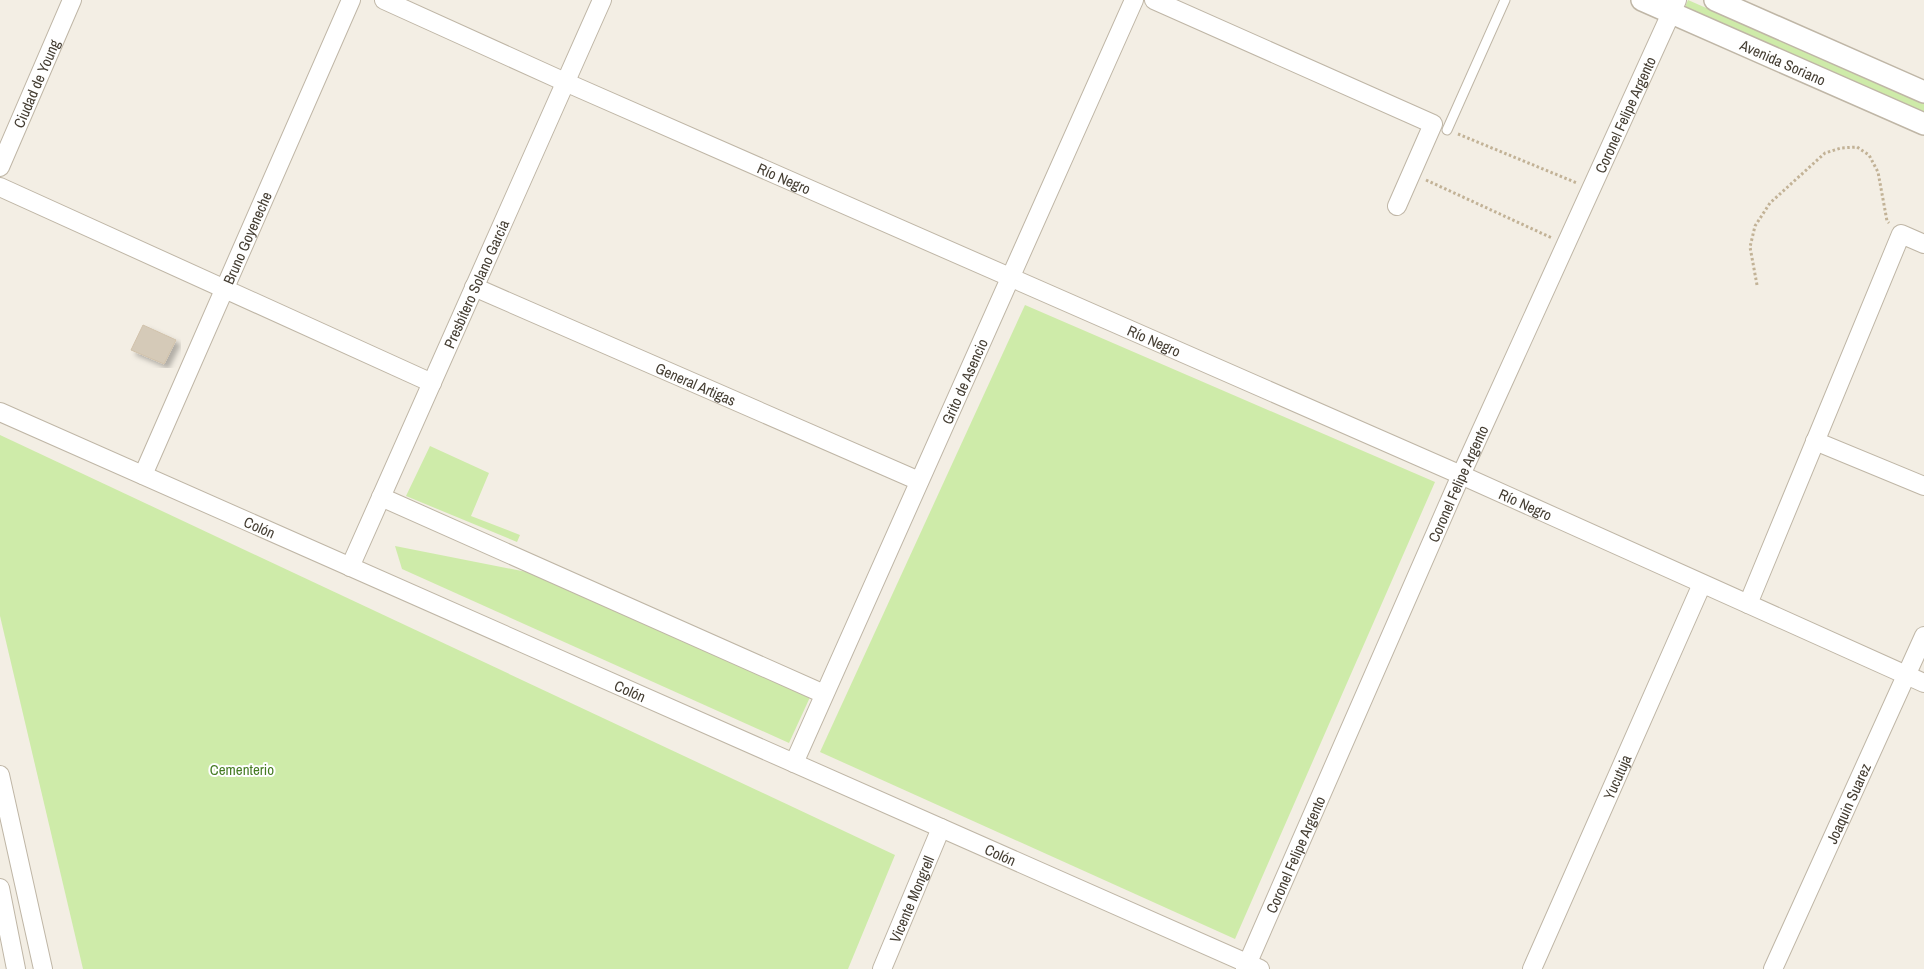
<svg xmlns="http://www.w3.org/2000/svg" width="1924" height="969" font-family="'Archivo Narrow',sans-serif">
<defs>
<filter id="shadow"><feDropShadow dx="4.5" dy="4.5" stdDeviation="2.5" flood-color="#0004"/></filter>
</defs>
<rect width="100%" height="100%" fill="#f3eee4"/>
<g fill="#ceeba9">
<polygon points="1688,0 1924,103 1924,115 1684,9"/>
<polygon points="1025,305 1435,482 1235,939 820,752"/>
<polygon points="0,435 895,855 848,969 83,969 0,616"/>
<polygon points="430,446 489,473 471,516 520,535 517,542 406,496"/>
<polygon points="395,546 532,573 811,695 789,743 402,569"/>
</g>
<polygon fill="#d5cab8" stroke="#d1c2ab" filter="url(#shadow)" points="143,325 176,340 164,364 131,350"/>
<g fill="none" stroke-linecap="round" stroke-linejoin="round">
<g stroke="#bfb6a6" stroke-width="11">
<polyline id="service" points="1447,130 1505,0"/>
</g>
<g stroke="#bfb6a6" stroke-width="20">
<g id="minor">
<path id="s1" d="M384,0L565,82L1461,475L1924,683"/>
<polyline points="1154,0 1433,124 1397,206"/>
<path id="s2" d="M0,167L72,0"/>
<polyline points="0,187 432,383"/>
<path id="s3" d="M474,287L919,481"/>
<path id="s4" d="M0,412L1260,969"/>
<polyline points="1815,441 1924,486"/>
<path id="s5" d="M143,475L351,0"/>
<polyline points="381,497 824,694"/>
<path id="s6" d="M350,567L602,0"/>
<polyline points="1748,604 1901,234 1924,244"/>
<path id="s7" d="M794,763L1134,0"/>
<polyline points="0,775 43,969"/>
<polyline points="0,888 16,969"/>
<path id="s8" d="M882,969L941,828"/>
<path id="s9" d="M1245,969L1461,475L1677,0"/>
<path id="s10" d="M1532,969L1702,584"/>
<path id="s11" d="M1773,969L1924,636"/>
</g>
</g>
<g stroke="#bfb6a6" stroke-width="24">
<g id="tertiary">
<path id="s12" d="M1642,0L1924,124"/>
<polyline points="1715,0 1924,92"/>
</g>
</g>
<g stroke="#c2b296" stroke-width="3" stroke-dasharray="2.5 2.5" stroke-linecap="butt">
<polyline points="1458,134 1577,183"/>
<polyline points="1426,180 1552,238"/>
<polyline points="1757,285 1750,247 1755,226 1770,203 1825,153 1841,148 1857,147 1869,155 1878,172 1887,221 1889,223"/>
</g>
<use href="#service" stroke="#fff" stroke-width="9"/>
<use href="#minor" stroke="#fff" stroke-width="18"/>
<use href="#tertiary" stroke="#fff" stroke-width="21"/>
</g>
<g text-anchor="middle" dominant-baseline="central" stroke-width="4" stroke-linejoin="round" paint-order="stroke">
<g font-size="15" fill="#453e33" stroke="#fff">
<text stroke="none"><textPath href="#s12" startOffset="154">Avenida Soriano</textPath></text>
<text stroke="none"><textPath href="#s2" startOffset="91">Ciudad de Young</textPath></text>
<text stroke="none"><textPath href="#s9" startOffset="935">Coronel Felipe Argento</textPath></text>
<text stroke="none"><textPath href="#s1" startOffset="438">Río Negro</textPath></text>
<text stroke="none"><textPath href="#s5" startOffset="259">Bruno Goyeneche</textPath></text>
<text stroke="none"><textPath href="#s6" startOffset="310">Presbítero Solano García</textPath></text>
<text stroke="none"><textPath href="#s1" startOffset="842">Río Negro</textPath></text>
<text stroke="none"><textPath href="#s7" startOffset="418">Grito de Asencio</textPath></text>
<text stroke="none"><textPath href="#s3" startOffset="242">General Artigas</textPath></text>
<text stroke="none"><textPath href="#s9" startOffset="530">Coronel Felipe Argento</textPath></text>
<text stroke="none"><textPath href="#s1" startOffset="1248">Río Negro</textPath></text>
<text stroke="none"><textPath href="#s4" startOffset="284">Colón</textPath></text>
<text stroke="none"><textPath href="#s4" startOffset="689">Colón</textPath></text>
<text stroke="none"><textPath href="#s10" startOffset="210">Yucutuja</textPath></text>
<text stroke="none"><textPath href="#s11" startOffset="182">Joaquin Suarez</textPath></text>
<text stroke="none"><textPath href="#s4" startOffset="1094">Colón</textPath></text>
<text stroke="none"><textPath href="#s9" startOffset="125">Coronel Felipe Argento</textPath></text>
<text stroke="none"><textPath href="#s8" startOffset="76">Vicente Mongrell</textPath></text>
</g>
<g font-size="15" fill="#457b23" stroke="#fff">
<text x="242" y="769">Cementerio</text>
</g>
</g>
</svg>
